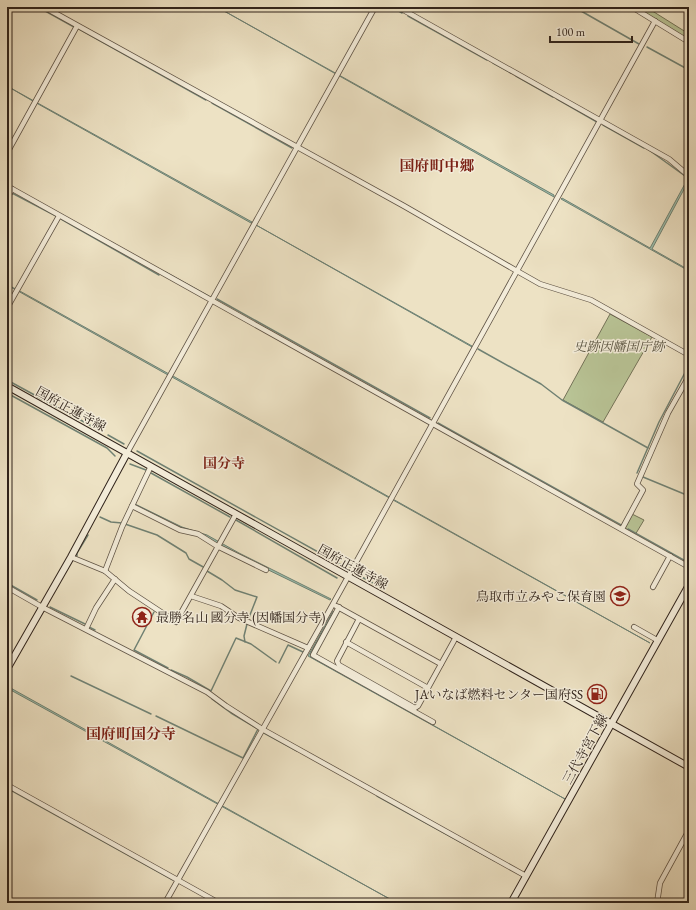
<svg xmlns="http://www.w3.org/2000/svg" width="696" height="910" font-family="'EB Garamond','Noto Serif JP',serif">
<rect width="100%" height="100%" fill="#ede2c4"/>
<filter id="stains"><feTurbulence type="fractalNoise" baseFrequency=".005" numOctaves="4"/><feColorMatrix values="0 0 0 0 .2 0 0 0 0 .09 0 0 0 0 .02 0 0 0 .5 -.17"/></filter>
<radialGradient id="worn" r=".72"><stop offset=".6" stop-color="#630" stop-opacity="0"/><stop offset="1" stop-color="#630" stop-opacity=".3"/></radialGradient>
<g fill="#b8c395" stroke="#747358">
<polygon points="636,7 646,7 689,34 689,41"/>
<polygon points="610,314 652,337 603,422 563,400"/>
<polygon points="632,514 644,520 635,535 627,530 625,527"/>
</g>
<g fill="#9bbfad" stroke="#708173">
<polygon points="217,7 554,195 554,197"/>
<polygon points="7,86 252,222 251,223 31,100"/>
<polygon points="687,180 689,180 652,249 689,270 689,271 561,199 562,198 650,248"/>
<polygon points="256,225 472,346 472,347"/>
<polygon points="18,290 169,374 168,375 18,291"/>
<polygon points="173,376 650,643 172,377"/>
<polygon points="135,504 182,527 207,535 239,553 331,599 330,600 135,505"/>
<polygon points="333,611 334,612 311,652 311,657 565,799 308,656"/>
<polygon points="7,686 397,903 7,688"/>
</g>
<g fill="none" stroke-linecap="round" stroke-linejoin="round">
<g stroke="#708173" stroke-width="1.5">
<polyline points="38,7 74,27"/>
<polyline points="392,7 402,13"/>
<polyline points="574,7 639,44"/>
<polyline points="408,16 487,60"/>
<polyline points="79,29 206,100"/>
<polyline points="647,47 689,70"/>
<polyline points="493,63 511,73"/>
<polyline points="516,76 553,97"/>
<polyline points="557,99 597,122"/>
<polyline points="212,103 292,148"/>
<polyline points="603,125 644,148"/>
<polyline points="649,150 685,176"/>
<polyline points="7,189 9,190"/>
<polyline points="12,193 56,216"/>
<polyline points="61,219 159,275"/>
<polyline points="165,272 210,297"/>
<polyline points="7,285 15,289"/>
<polyline points="217,299 430,418"/>
<polyline points="478,349 541,384 562,400 648,448"/>
<polyline points="7,380 97,429"/>
<polyline points="7,393 107,448 115,456"/>
<polyline points="438,423 621,525"/>
<polyline points="108,435 124,444"/>
<polyline points="137,451 345,567"/>
<polyline points="130,464 146,470"/>
<polyline points="151,473 230,517"/>
<polyline points="637,473 659,422 689,365"/>
<polyline points="643,477 689,496"/>
<polyline points="100,517 111,522 122,523"/>
<polyline points="236,520 337,578"/>
<polyline points="125,524 157,535 186,553 189,559 205,568"/>
<polyline points="628,529 689,563"/>
<polyline points="77,556 77,553 88,535"/>
<polyline points="207,571 222,580 235,590 257,597 248,620"/>
<polyline points="358,575 373,583"/>
<polyline points="7,583 37,600"/>
<polyline points="50,607 85,624"/>
<polyline points="154,612 134,650 168,668"/>
<polyline points="89,627 95,630"/>
<polyline points="245,642 244,636 247,624"/>
<polyline points="279,663 288,645 303,652"/>
<polyline points="171,670 187,677 211,691 236,638 251,644 276,662"/>
<polyline points="71,676 151,714"/>
<polyline points="156,716 243,758 258,729 231,713 212,699"/>
<polyline points="264,733 297,751"/>
<polyline points="7,788 173,880"/>
<polyline points="377,796 495,861"/>
</g>
<g stroke="#5f5345" stroke-width="6">
<g id="street">
<polyline points="44,7 404,206 517,271 540,284 591,300 689,355"/>
<polyline points="398,7 669,159 689,176"/>
<polyline points="632,7 689,42"/>
<polyline points="7,153 77,26"/>
<polyline points="7,186 689,567"/>
<polyline points="7,199 12,189"/>
<polyline points="7,308 59,216"/>
<polyline points="127,453 375,7"/>
<polyline points="132,506 180,530 198,534 217,546 266,570"/>
<polyline points="622,529 643,490 637,484 668,413 689,376"/>
<polyline points="71,557 105,571 129,591 176,622 236,514"/>
<polyline points="105,571 122,527 151,466"/>
<polyline points="7,587 42,607 207,692 226,706 262,729 526,876"/>
<polyline points="653,587 670,556"/>
<polyline points="191,596 221,606 239,618 308,648"/>
<polyline points="336,606 441,664"/>
<polyline points="339,607 313,655 433,722"/>
<polyline points="359,619 337,661 339,665 415,708 418,706 456,637"/>
<polyline points="634,627 657,640"/>
<polyline points="86,629 96,608 115,579"/>
<polyline points="346,642 428,688"/>
<polyline points="7,785 219,903"/>
<polyline points="165,903 333,604 655,21"/>
<polyline points="657,903 660,883 689,830"/>
</g>
</g>
<g stroke="#30231b" stroke-width="8">
<g id="secondary">
<polyline points="7,386 689,767"/>
<polyline points="7,669 71,557 127,453"/>
<polyline points="511,903 689,585"/>
</g>
</g>
<use href="#street" stroke="#f3ecd9" stroke-width="4.5"/>
<use href="#secondary" stroke="#f3ecd9" stroke-width="6"/>
</g>
<defs>
<g id="school-ring" transform="scale(1)"><circle r="9.5" fill="#f3ecd9" stroke="#8f2418" stroke-width="1.5"/><path d="M0-5L7-2L0 1L-7-2ZM-4 1L0 2.5L4 1V4Q0 6-4 4Z" fill="#8f2418"/></g>
<g id="temple-ring" transform="scale(1)"><circle r="9.5" fill="#f3ecd9" stroke="#8f2418" stroke-width="1.5"/><path d="M0-6L5-2H3V0L6.5 2.5H4V6H1.5V3h-3V6H-4V2.5H-6.5L-3 0V-2H-5Z" fill="#8f2418"/></g>
<g id="fuel-ring" transform="scale(1)"><circle r="9.5" fill="#f3ecd9" stroke="#8f2418" stroke-width="1.5"/><path d="M-5.5-6h7V0h2V4h1.3V-2.5L3-4.5l.8-.8L6-3V5H2.5V1h-1V6h-7ZM-4.2-4.7v3.2H.2V-4.7Z" fill="#8f2418"/></g>
</defs>
<g fill-rule="evenodd">
<use href="#school-ring" x="620" y="596"/>
<use href="#temple-ring" x="142" y="617"/>
<use href="#fuel-ring" x="597" y="694"/>
</g>
<g text-anchor="middle" dominant-baseline="central" stroke-width="3" stroke-linejoin="round" paint-order="stroke">
<g font-size="13" font-style="italic" fill="#595340" stroke="#f3ecd9">
<text x="619" y="346">史跡因幡国庁跡</text>
</g>
<g font-size="13" fill="#30231b" stroke="#f3ecd9">
<text transform="translate(71 409) rotate(29)">国府正蓮寺線</text>
<text transform="translate(353 567) rotate(29)">国府正蓮寺線</text>
<text transform="translate(585 749) rotate(-61)">三代寺宮下線</text>
</g>
<g font-size="13" fill="#30231b" stroke="#f3ecd9" text-anchor="end">
<text x="606" y="596">鳥取市立みやこ保育園</text>
<text x="156" y="617" text-anchor="start">最勝名山 國分寺 (因幡国分寺)</text>
<text x="583" y="694">JAいなば燃料センター国府SS</text>
</g>
<g font-size="14" font-weight="bold" fill="#7a1f14" stroke="#f3ecd9">
<text x="224" y="463">国分寺</text>
</g>
<g font-size="15" font-weight="bold" fill="#7a1f14" stroke="#f3ecd9">
<text x="437" y="165">国府町中郷</text>
<text x="131" y="733">国府町国分寺</text>
</g>
</g>
<rect width="696" height="910" fill="none" stroke="#ede2c4" stroke-width="24"/>
<rect x="8" y="8" width="680" height="894" fill="none" stroke="#30231b" stroke-width="2"/>
<rect x="12" y="12" width="672" height="886" fill="none" stroke="#30231b"/>
<path d="M550 36v6h82v-6" fill="none" stroke="#30231b" stroke-width="2"/>
<text x="556" y="36" font-size="12" fill="#30231b" stroke="#f3ecd9" stroke-width="3" paint-order="stroke">100 m</text>
<rect width="100%" height="100%" filter="url(#stains)"/>
<rect width="100%" height="100%" fill="url(#worn)"/>
</svg>
